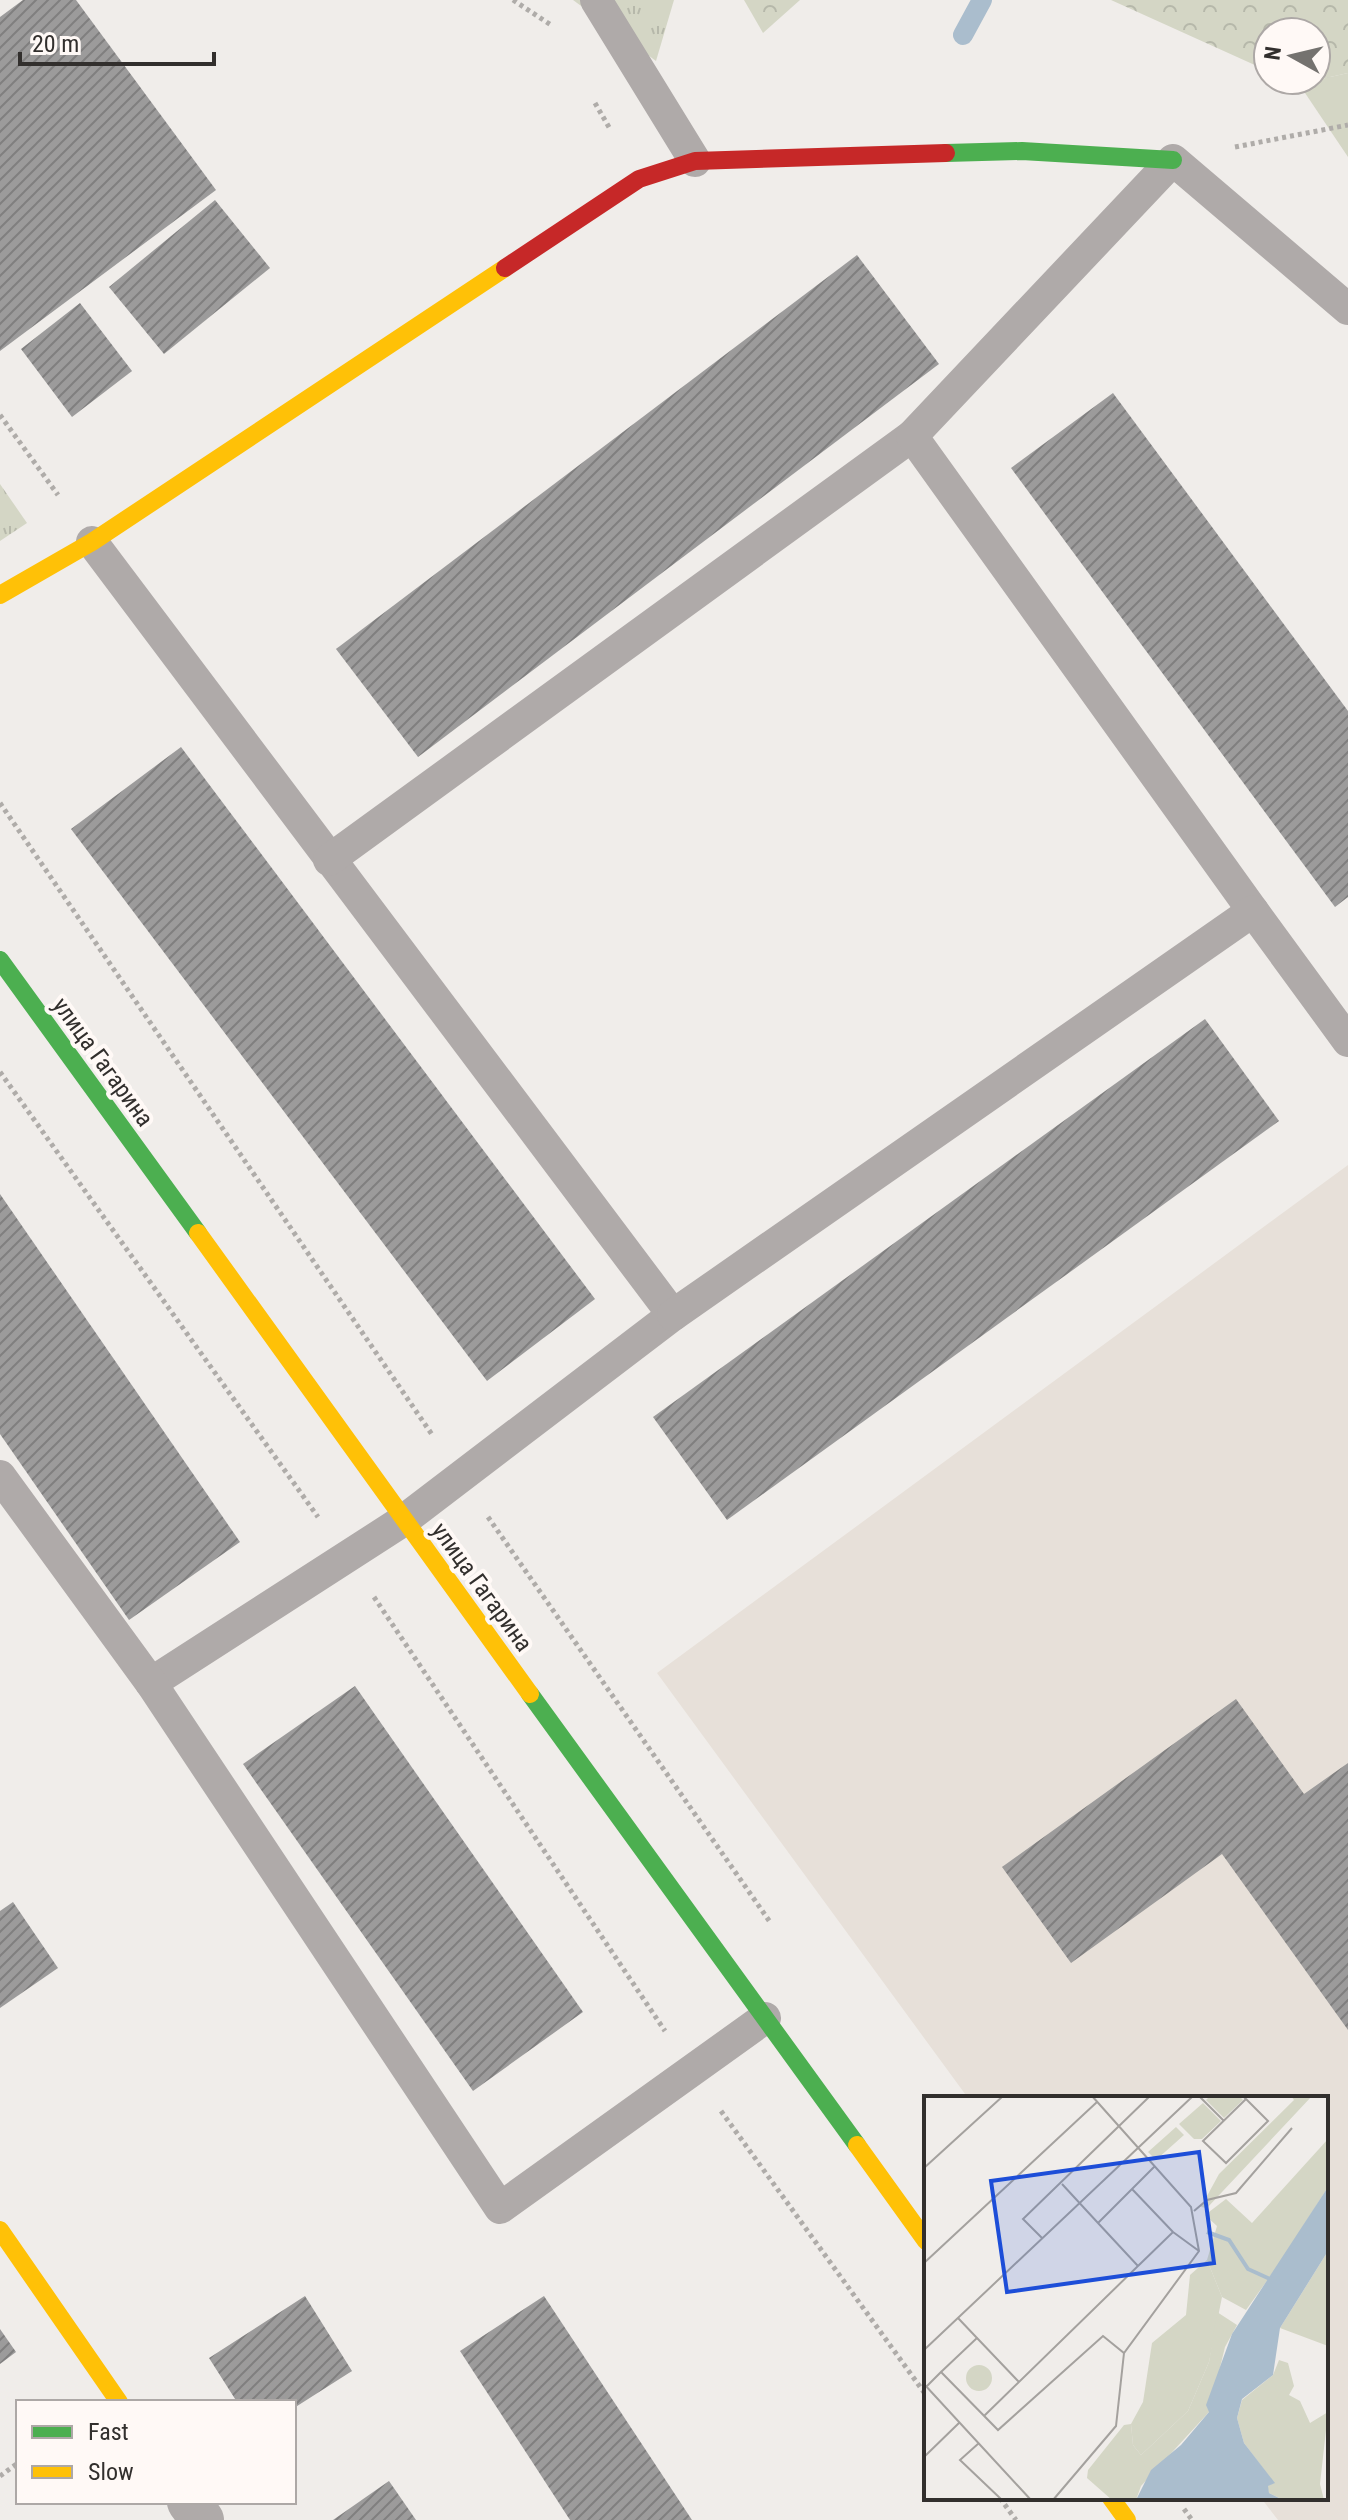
<svg xmlns="http://www.w3.org/2000/svg" width="1348" height="2520" font-family="'Roboto Condensed',sans-serif">
<defs>
<pattern id="forest-crowns" width="20" height="18" patternUnits="userSpaceOnUse" patternTransform="scale(2)"><rect width="20" height="18" fill="#d4d6c5"/><path d="M2 6a3 3 0 1 1 6 0M12 15a3 3 0 1 1 6 0" fill="none" stroke="#b6b8aa"/></pattern>
<pattern id="park-tufts" width="24" height="20" patternUnits="userSpaceOnUse" patternTransform="scale(2)"><rect width="24" height="20" fill="#d4d6c5"/><path d="M3 7l-1-3M5 7V3M7 7l1-3M15 17l-1-3M17 17v-4M19 17l1-3" fill="none" stroke="#b6b8aa"/></pattern>
<pattern id="building-hatch" width="6" height="6" patternUnits="userSpaceOnUse" patternTransform="scale(2)"><rect width="6" height="6" fill="#9c9b9b"/><path d="M-1 1l2-2M0 6l6-6M5 7l2-2" fill="none" stroke="#807f7f"/></pattern>
</defs>
<rect width="100%" height="100%" fill="#f0edea"/>
<polygon fill="#e7e0d9" points="1348,1165 1348,2520 1278,2520 1261,2498 1326,2498 1326,2098 968,2098 657,1673"/>
<polygon fill="#d4d6c5" points="1348,73 1348,157 1299,84"/>
<g fill="url(#forest-crowns)">
<polygon points="744,0 800,0 763,33"/>
<polygon points="1111,0 1348,0 1348,73 1299,84 1289,80 1316,80 1316,32 1268,32 1268,71"/>
</g>
<g fill="url(#park-tufts)">
<polygon points="573,0 674,0 656,61"/>
<polygon points="0,484 27,523 0,541"/>
</g>
<g fill="none" stroke-linecap="round" stroke-linejoin="round">
<polyline stroke="#aabdcd" stroke-width="20" points="963,35 982,0"/>
</g>
<g fill="url(#building-hatch)">
<polygon points="23,0 76,0 216,190 0,351 0,17"/>
<polygon points="215,200 270,268 164,354 109,287"/>
<polygon points="857,255 939,364 418,757 336,649"/>
<polygon points="80,303 132,371 72,417 21,349"/>
<polygon points="1113,393 1348,711 1348,897 1335,907 1011,468"/>
<polygon points="181,747 595,1299 487,1381 71,829"/>
<polygon points="1205,1019 1279,1121 727,1520 653,1417"/>
<polygon points="0,1194 240,1542 129,1620 0,1434"/>
<polygon points="355,1686 583,2012 473,2091 243,1764"/>
<polygon points="1236,1699 1304,1794 1348,1763 1348,2030 1222,1854 1071,1963 1002,1867"/>
<polygon points="13,1902 58,1968 0,2008 0,1911"/>
<polygon points="305,2296 352,2371 294,2408 294,2402 237,2402 209,2358"/>
<polygon points="544,2296 692,2520 570,2520 460,2351"/>
<polygon points="0,2329 16,2352 0,2364"/>
<polygon points="389,2481 416,2520 333,2520"/>
</g>
<g fill="none" stroke-linecap="round" stroke-linejoin="round">
<g stroke="#afaca9" stroke-width="5" stroke-dasharray="4 4" stroke-linecap="butt">
<polyline points="513,0 551,25"/>
<polyline points="595,103 610,129"/>
<polyline points="1235,147 1348,125"/>
<polyline points="0,415 58,495"/>
<polyline points="0,803 433,1436"/>
<polyline points="0,1072 318,1517"/>
<polyline points="488,1517 770,1922"/>
<polyline points="374,1597 665,2031"/>
<polyline points="721,2111 926,2395"/>
<polyline points="0,2476 18,2463"/>
<polyline points="1000,2498 1016,2520"/>
<polyline points="1184,2509 1192,2520"/>
</g>
<g stroke="#afaaa9" stroke-width="32">
<polyline points="596,0 695,161"/>
<polyline points="92,542 673,1315 404,1520 151,1683"/>
<polyline points="329,860 912,436"/>
<polyline points="1253,911 912,436 1173,160 1348,309"/>
<polyline points="673,1315 1253,911 1348,1041"/>
<polyline points="0,1476 151,1683 500,2208 765,2018"/>
</g>
<polyline stroke="#afaaa9" stroke-width="44" points="189,2502 202,2520"/>
<g stroke="#4caf50" stroke-width="18">
<polyline points="946,153 1022,151 1173,160"/>
<polyline points="0,960 198,1233"/>
<polyline points="530,1694 857,2145"/>
</g>
<g stroke="#ffc107" stroke-width="18">
<polyline points="0,595 92,542 505,268"/>
<polyline points="198,1233 530,1694"/>
<polyline points="857,2145 926,2241"/>
<polyline points="0,2230 119,2402"/>
<polyline points="1111,2498 1127,2520"/>
</g>
<polyline stroke="#c62828" stroke-width="18" points="505,268 639,179 695,161 946,153"/>
</g>
<g text-anchor="middle" dominant-baseline="central" stroke-width="8" stroke-linejoin="round" paint-order="stroke">
<g font-size="24" fill="#322f2d" stroke="#fff9f6">
<text transform="translate(103 1062) rotate(54)">улица Гагарина</text>
<text transform="translate(482 1587) rotate(54)">улица Гагарина</text>
</g>
</g>
<g transform="translate(924 2096)">
<rect width="404" height="404" fill="#f0edea"/>
<path d="M283,164L298,201L285,266L264,315L217,359L209,349L207,328L219,306L228,247L262,219L266,179Z" fill="#d4d6c5"/>
<path d="M404,43V91L355,168L322,214L298,201L283,164L293,130L281,119L302,103L328,127ZM293,216L313,229L301,251L285,316L217,390L212,404H188L163,382L164,374L200,329L207,328L209,349L217,359L264,315L285,266ZM355,264L364,267L370,290L365,299L376,305L386,327L404,316L396,388L400,404H359L345,397L343,390L350,387L320,347L313,322L318,304L349,279Z" fill="#d4d6c5"/>
<path d="M286,0H315L319,4L300,22L282,4ZM367,0H388L283,112L277,111L295,78L370,4ZM279,7L297,25L278,43H270L255,28ZM252,31L260,39L232,64L224,56ZM404,155V250L356,232ZM42 282a13 13 0 1 1 26 0a13 13 0 1 1-26 0Z" fill="#d4d6c5"/>
<path d="M404,91V155L356,232L349,279L318,303L313,322L320,347L351,387L344,390L345,397L359,404H212L227,374L257,349L285,316L282,309L308,238Z" fill="#aabdcd"/>
<path fill="none" stroke="#aabdcd" stroke-width="4" d="M283,136L305,144L324,173L346,183"/>
<path fill="none" stroke="#a4a19e" stroke-width="2" d="M275,0L300,25M319,0L344,25L302,67L279,45L322,3M0,72L79,0M138,88L174,127L231,70M208,93L249,136M270,115L283,104L312,97L368,32M118,142L99,123L226,0M0,167L173,6M214,170L249,136L275,155M53,242L95,286M0,254L269,0M17,276L53,242L34,222M0,288L107,404M2,291L17,276L74,334L179,240L200,257L275,155L267,111L168,0M60,320L214,170L174,127M55,347L36,364L78,404M0,361L36,326M129,404L192,330L200,257"/>
<path fill="#1d4ed8" fill-opacity="0.15" stroke="#1d4ed8" stroke-width="4" d="M275,56L290,167L83,196L67,85Z"/>
<rect width="404" height="404" fill="none" stroke="#322f2d" stroke-width="4"/>
</g>
<rect x="16" y="2400" width="280" height="104" fill="#fff9f6" stroke="#ada8a6" stroke-width="2"/>
<rect x="32" y="2426" width="40" height="12" fill="#4caf50" stroke="#ada8a6" stroke-width="2"/>
<text x="88" y="2440" font-size="24" fill="#322f2d">Fast</text>
<rect x="32" y="2466" width="40" height="12" fill="#ffc107" stroke="#ada8a6" stroke-width="2"/>
<text x="88" y="2480" font-size="24" fill="#322f2d">Slow</text>
<g transform="translate(1292 56) rotate(278)"><circle r="38" fill="#fff9f6" stroke="#ada8a6" stroke-width="2"/>
<path d="M0-6L14 30L0 20L-14 30Z" fill="#74726f"/>
<text y="-12" font-size="22" font-weight="bold" text-anchor="middle" fill="#322f2d">N</text>
</g>
<path d="M20 52v12h194v-12" fill="none" stroke="#322f2d" stroke-width="4"/>
<text x="32" y="52" font-size="24" fill="#322f2d" stroke="#fff9f6" stroke-width="6" paint-order="stroke">20 m</text>
</svg>
